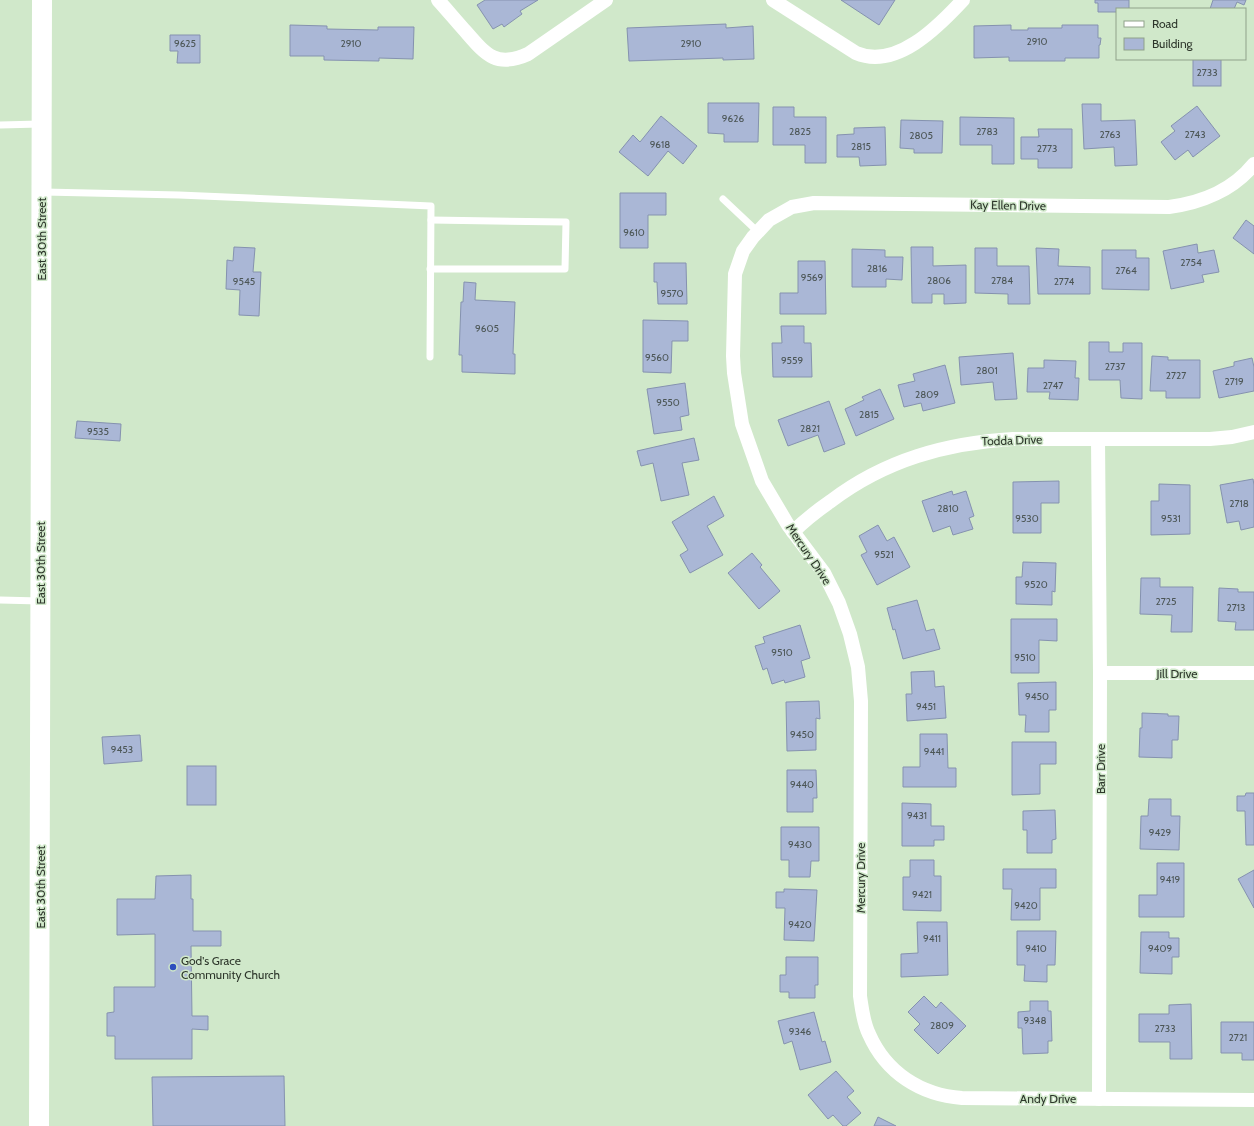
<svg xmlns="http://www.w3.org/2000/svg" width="1254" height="1126" font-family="Cabin,sans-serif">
<rect width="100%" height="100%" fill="#d0e8ca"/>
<g fill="#aab7d6" stroke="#8592af">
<polygon points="485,0 538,0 520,11 522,14 504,27 502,24 493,29 477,5"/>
<polygon points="841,0 895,0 879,25"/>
<polygon points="1095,0 1129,0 1129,9 1117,9 1117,12 1098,12 1098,3 1095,3"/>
<polygon points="1213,0 1246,0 1244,5 1237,2 1234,9 1210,9"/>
<polygon points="726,24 726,28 753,26 754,59 723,60 723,58 629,61 627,28"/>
<polygon points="290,25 327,26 327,29 378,30 378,27 414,27 413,59 379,58 379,61 324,60 324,56 290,56"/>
<polygon points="1011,25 1011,30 1028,30 1028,28 1062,28 1062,25 1098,25 1098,38 1101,38 1100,45 1099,45 1099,58 1065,58 1065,61 1009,61 1009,57 974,58 974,26"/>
<polygon points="170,35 200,35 200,63 177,63 178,51 170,51"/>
<rect x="1193" y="59" width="28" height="27"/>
<polygon points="708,103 759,103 758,142 724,142 724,134 708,133"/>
<polygon points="1082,104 1101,104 1101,121 1135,120 1137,165 1115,166 1114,147 1084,149"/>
<polygon points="1197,106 1220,136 1193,157 1188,150 1175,160 1161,142 1175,131 1171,126"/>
<polygon points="773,107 794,107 794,117 826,117 826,163 805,163 805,145 773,145"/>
<polygon points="661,116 697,146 683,164 668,151 648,176 619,152 633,135 640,142"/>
<polygon points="960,117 1014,118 1014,164 992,164 992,145 960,145"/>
<polygon points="901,120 943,121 942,153 914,153 914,149 900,148"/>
<polygon points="885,127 886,165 860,166 859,157 837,157 837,135 854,134 854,128"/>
<polygon points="1038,129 1072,129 1072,168 1038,168 1038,159 1021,159 1021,137 1039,137"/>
<polygon points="620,193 666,193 666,215 648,215 648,248 620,248"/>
<polygon points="1246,220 1254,226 1254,254 1233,238"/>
<polygon points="1197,244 1198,253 1214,250 1219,272 1202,275 1204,282 1171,289 1163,251"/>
<polygon points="234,247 255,248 253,272 261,272 259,316 239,315 240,290 226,289 227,260 233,261"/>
<polygon points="911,247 933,247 933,266 966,265 966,303 944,304 944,294 932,294 932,303 912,303"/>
<polygon points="975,248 997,248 997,266 1029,266 1030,304 1008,304 1008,294 975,293"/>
<polygon points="1036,248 1059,249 1058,266 1090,267 1090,294 1038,294"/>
<polygon points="852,249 885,250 885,257 903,257 902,280 886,279 886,287 852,287"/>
<polygon points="1102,250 1136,250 1136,258 1149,258 1149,290 1102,289"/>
<polygon points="798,261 825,261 826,314 780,314 780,293 798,293"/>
<polygon points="654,263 686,263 687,304 658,304 657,282 654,282"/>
<polygon points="464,282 476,283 475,300 515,302 513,354 515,354 515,374 462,372 462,355 459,355 461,302 463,302"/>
<polygon points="643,320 688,321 688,341 672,341 671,373 643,372"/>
<polygon points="781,326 804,326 804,343 811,343 812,377 773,377 772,343 782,343"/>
<polygon points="1089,342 1109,342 1109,352 1123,352 1123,343 1142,343 1142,399 1121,398 1120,380 1089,380"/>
<polygon points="1013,353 1017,399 995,400 993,382 961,385 959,357"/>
<polygon points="1152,356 1168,357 1168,360 1200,360 1200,398 1166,398 1166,391 1150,391"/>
<polygon points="1252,358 1254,367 1254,391 1219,398 1213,371 1234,366 1234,362"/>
<polygon points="1044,360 1076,361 1075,378 1079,378 1078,400 1049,399 1050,392 1027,392 1028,368 1044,368"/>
<polygon points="945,365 955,403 923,411 921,403 904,407 898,385 915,381 913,374"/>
<polygon points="685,383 689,415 680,417 682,430 654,434 647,389"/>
<polygon points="880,389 894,419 856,436 845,409 864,400 862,397"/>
<polygon points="829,401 845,444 824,452 818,435 788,446 778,420"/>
<polygon points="77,421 121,424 120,441 75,438"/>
<polygon points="694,438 699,460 682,463 689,495 661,501 653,463 641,466 637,451"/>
<polygon points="1253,479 1254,485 1254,527 1241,530 1239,521 1227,523 1220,485"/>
<polygon points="1059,481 1059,503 1041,503 1041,533 1013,533 1013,482"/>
<polygon points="1159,484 1190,485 1190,534 1151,535 1151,501 1159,501"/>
<polygon points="952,491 953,495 966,491 974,516 969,518 973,529 953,535 950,526 933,532 922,501"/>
<polygon points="714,496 724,516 707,526 723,555 690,573 680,555 688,550 672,522"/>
<polygon points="878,525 887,541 894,537 910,567 877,585 861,555 867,552 859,536"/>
<polygon points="752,553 762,565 760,567 780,591 759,609 728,573"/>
<polygon points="1023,562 1056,563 1055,592 1052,591 1052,605 1016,604 1016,577 1022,577"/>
<polygon points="1141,578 1160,578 1160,587 1193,587 1192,632 1171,632 1172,615 1140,614"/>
<polygon points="1219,588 1238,589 1238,592 1254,592 1254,630 1235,630 1236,622 1218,621"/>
<polygon points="917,600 926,631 934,629 940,649 903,659 895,629 893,630 887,608"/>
<polygon points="1011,619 1057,619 1057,641 1039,640 1039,673 1011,673"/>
<polygon points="800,625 810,658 801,661 805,677 785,683 784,680 772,684 767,668 763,670 755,646 765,643 763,637"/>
<polygon points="934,671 935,687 944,686 946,718 907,721 906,694 912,694 911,672"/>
<polygon points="1056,682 1056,710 1049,710 1049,732 1025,732 1026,715 1019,715 1018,683"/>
<polygon points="819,701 820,719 816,718 816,750 787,751 786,702"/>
<polygon points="1142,713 1168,714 1168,716 1179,716 1178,740 1172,740 1172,758 1139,757 1140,728 1142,728"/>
<polygon points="920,734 947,734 948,768 956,768 956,787 903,787 903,767 920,767"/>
<polygon points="140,735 142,761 104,764 102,737"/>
<polygon points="1012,742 1056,742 1056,764 1040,764 1040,794 1012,795"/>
<rect x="187" y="766" width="29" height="39"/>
<polygon points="787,770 816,770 817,798 813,798 813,812 787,812"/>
<polygon points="1246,793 1254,793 1254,845 1246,845 1245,811 1237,811 1237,796 1245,796"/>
<polygon points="1149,799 1171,799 1171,816 1180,816 1179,850 1140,849 1141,816 1148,816"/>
<polygon points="902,803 931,804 931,826 944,826 944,840 934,840 934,846 902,846"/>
<polygon points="1055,810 1056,839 1052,840 1052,853 1027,853 1027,830 1023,830 1023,811"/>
<polygon points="781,827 819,827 819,861 811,861 810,877 789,877 789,860 781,860"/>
<polygon points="910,860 934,860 934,876 941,876 941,911 903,910 903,877 910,877"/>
<polygon points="1157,863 1184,863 1184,917 1139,917 1139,895 1157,895"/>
<polygon points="1003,869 1056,869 1056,888 1040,888 1040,920 1011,920 1012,889 1003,889"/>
<polygon points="1254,870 1254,908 1238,879"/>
<polygon points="191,875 191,899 193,899 193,931 221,931 221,946 191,946 192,1016 208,1016 208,1030 192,1029 192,1059 115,1059 115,1036 107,1036 107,1013 114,1012 114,987 155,987 155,934 117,935 117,899 155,899 156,876"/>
<polygon points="784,889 817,890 814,941 784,940 785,908 776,908 776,892 784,892"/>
<polygon points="917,922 947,922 948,975 901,977 901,954 918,953"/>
<polygon points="1017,931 1056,931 1055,965 1047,965 1047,982 1024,981 1025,965 1017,965"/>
<polygon points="1141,932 1169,932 1169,938 1179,938 1179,957 1172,957 1172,974 1140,973"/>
<polygon points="786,957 818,957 818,985 815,985 815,998 789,998 789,992 780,992 780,975 786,975"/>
<polygon points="924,996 936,1008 941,1002 966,1026 938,1054 914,1030 920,1024 908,1012"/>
<polygon points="1030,1001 1048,1001 1048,1011 1051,1011 1052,1041 1048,1041 1048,1053 1023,1054 1022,1028 1018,1028 1018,1012 1030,1011"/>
<polygon points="1191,1004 1192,1059 1170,1059 1170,1042 1139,1042 1139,1014 1169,1014 1169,1005"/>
<polygon points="814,1012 822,1042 825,1041 831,1062 800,1070 792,1041 784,1044 778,1021"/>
<polygon points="1221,1022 1254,1022 1254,1060 1242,1060 1242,1053 1221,1053"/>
<polygon points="836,1071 854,1091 847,1097 861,1113 846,1126 843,1126 833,1115 828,1119 808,1095"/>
<polygon points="284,1076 285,1126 153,1126 152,1077"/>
<polygon points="878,1117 896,1126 874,1126"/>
</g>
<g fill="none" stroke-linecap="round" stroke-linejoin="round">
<g stroke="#fff" stroke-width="7">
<polyline points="0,125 40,124"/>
<polyline points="44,192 179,195 431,206 430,357"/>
<polyline points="723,199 757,231"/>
<polyline points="430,269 565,269 566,222 431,220"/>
<polyline points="0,600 40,601"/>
</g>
<g stroke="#fff" stroke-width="14">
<path d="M438,0C448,11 457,22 467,33C486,55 497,68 528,54L606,0"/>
<path d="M773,0L856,53C896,70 938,27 963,0"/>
<path d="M1254,164C1233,190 1201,203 1169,207L814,203L792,207L769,220L753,237L743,251L735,274L733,356L734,373L742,424L762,481L788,525L824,573L839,603L850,634L858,667L861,701L860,996C862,1009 863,1022 869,1034C886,1073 921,1095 962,1098L1254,1100"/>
<polyline points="1098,439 1100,673 1099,1099"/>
<path d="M793,532C805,520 818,510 831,501C885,460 946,443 1013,439H1210L1232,437L1254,432"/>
<polyline points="1100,673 1254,673"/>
</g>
<polyline stroke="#fff" stroke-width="20" points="39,1126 42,0"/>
</g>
<circle fill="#2c4dbd" stroke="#d0e8ca" stroke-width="1.5" cx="173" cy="967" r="4"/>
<g text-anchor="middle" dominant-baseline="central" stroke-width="3" stroke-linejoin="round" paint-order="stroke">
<g font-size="10" fill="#4c5656">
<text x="1037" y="41">2910</text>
<text x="185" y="43">9625</text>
<text x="351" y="43">2910</text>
<text x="691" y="43">2910</text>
<text x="1207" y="72">2733</text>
<text x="733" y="118">9626</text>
<text x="800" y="131">2825</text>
<text x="987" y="131">2783</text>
<text x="1110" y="134">2763</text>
<text x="1195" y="134">2743</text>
<text x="921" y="135">2805</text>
<text x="660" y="144">9618</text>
<text x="861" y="146">2815</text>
<text x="1047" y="148">2773</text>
<text x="634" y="232">9610</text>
<text x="1191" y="262">2754</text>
<text x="877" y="268">2816</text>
<text x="1126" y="270">2764</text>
<text x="812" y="277">9569</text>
<text x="939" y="280">2806</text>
<text x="1002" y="280">2784</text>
<text x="244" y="281">9545</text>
<text x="1064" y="281">2774</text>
<text x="672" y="293">9570</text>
<text x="487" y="328">9605</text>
<text x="657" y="357">9560</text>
<text x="792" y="360">9559</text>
<text x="1115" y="366">2737</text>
<text x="987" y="370">2801</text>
<text x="1176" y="375">2727</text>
<text x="1234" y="381">2719</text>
<text x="1053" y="385">2747</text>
<text x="927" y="394">2809</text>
<text x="668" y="402">9550</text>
<text x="869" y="414">2815</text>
<text x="810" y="428">2821</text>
<text x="98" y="431">9535</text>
<text x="1239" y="503">2718</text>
<text x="948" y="508">2810</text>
<text x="1027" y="518">9530</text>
<text x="1171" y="518">9531</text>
<text x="884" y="554">9521</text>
<text x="1036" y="584">9520</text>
<text x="1166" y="601">2725</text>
<text x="1236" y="607">2713</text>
<text x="782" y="652">9510</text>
<text x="1025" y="657">9510</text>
<text x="1037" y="696">9450</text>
<text x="926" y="706">9451</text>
<text x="802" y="734">9450</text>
<text x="122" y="749">9453</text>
<text x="934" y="751">9441</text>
<text x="802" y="784">9440</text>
<text x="917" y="815">9431</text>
<text x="1160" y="832">9429</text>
<text x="800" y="844">9430</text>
<text x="1170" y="879">9419</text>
<text x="922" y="894">9421</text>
<text x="1026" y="905">9420</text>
<text x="800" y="924">9420</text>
<text x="932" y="938">9411</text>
<text x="1036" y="948">9410</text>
<text x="1160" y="948">9409</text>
<text x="1035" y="1020">9348</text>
<text x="942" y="1025">2809</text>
<text x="1165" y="1028">2733</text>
<text x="800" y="1031">9346</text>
<text x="1238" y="1037">2721</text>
</g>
<g font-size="12" fill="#2d362b" stroke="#d0e8ca">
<text transform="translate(1008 205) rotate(1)">Kay Ellen Drive</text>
<text transform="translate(41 239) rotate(-90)">East 30th Street</text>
<text transform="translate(1012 440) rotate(-2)">Todda Drive</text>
<text transform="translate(809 554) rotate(56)">Mercury Drive</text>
<text transform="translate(40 563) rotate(-90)">East 30th Street</text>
<text x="1177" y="673">Jill Drive</text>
<text transform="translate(1100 769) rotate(-90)">Barr Drive</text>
<text transform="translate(860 878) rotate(-90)">Mercury Drive</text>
<text transform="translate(40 887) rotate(-90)">East 30th Street</text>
<text x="1048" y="1098">Andy Drive</text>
</g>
<g font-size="12" fill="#2d362b" stroke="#d0e8ca" text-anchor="start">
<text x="181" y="960">God's Grace<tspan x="181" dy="14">Community Church</tspan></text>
</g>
</g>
<rect x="1116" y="8" width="130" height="52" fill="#d0e8ca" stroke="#8fa18a"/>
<rect x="1124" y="21" width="20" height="6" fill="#ffffff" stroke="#8fa18a"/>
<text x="1152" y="28" font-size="12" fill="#2d362b">Road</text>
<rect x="1124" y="38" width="20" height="12" fill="#aab7d6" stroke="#8fa18a"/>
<text x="1152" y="48" font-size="12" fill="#2d362b">Building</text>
</svg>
